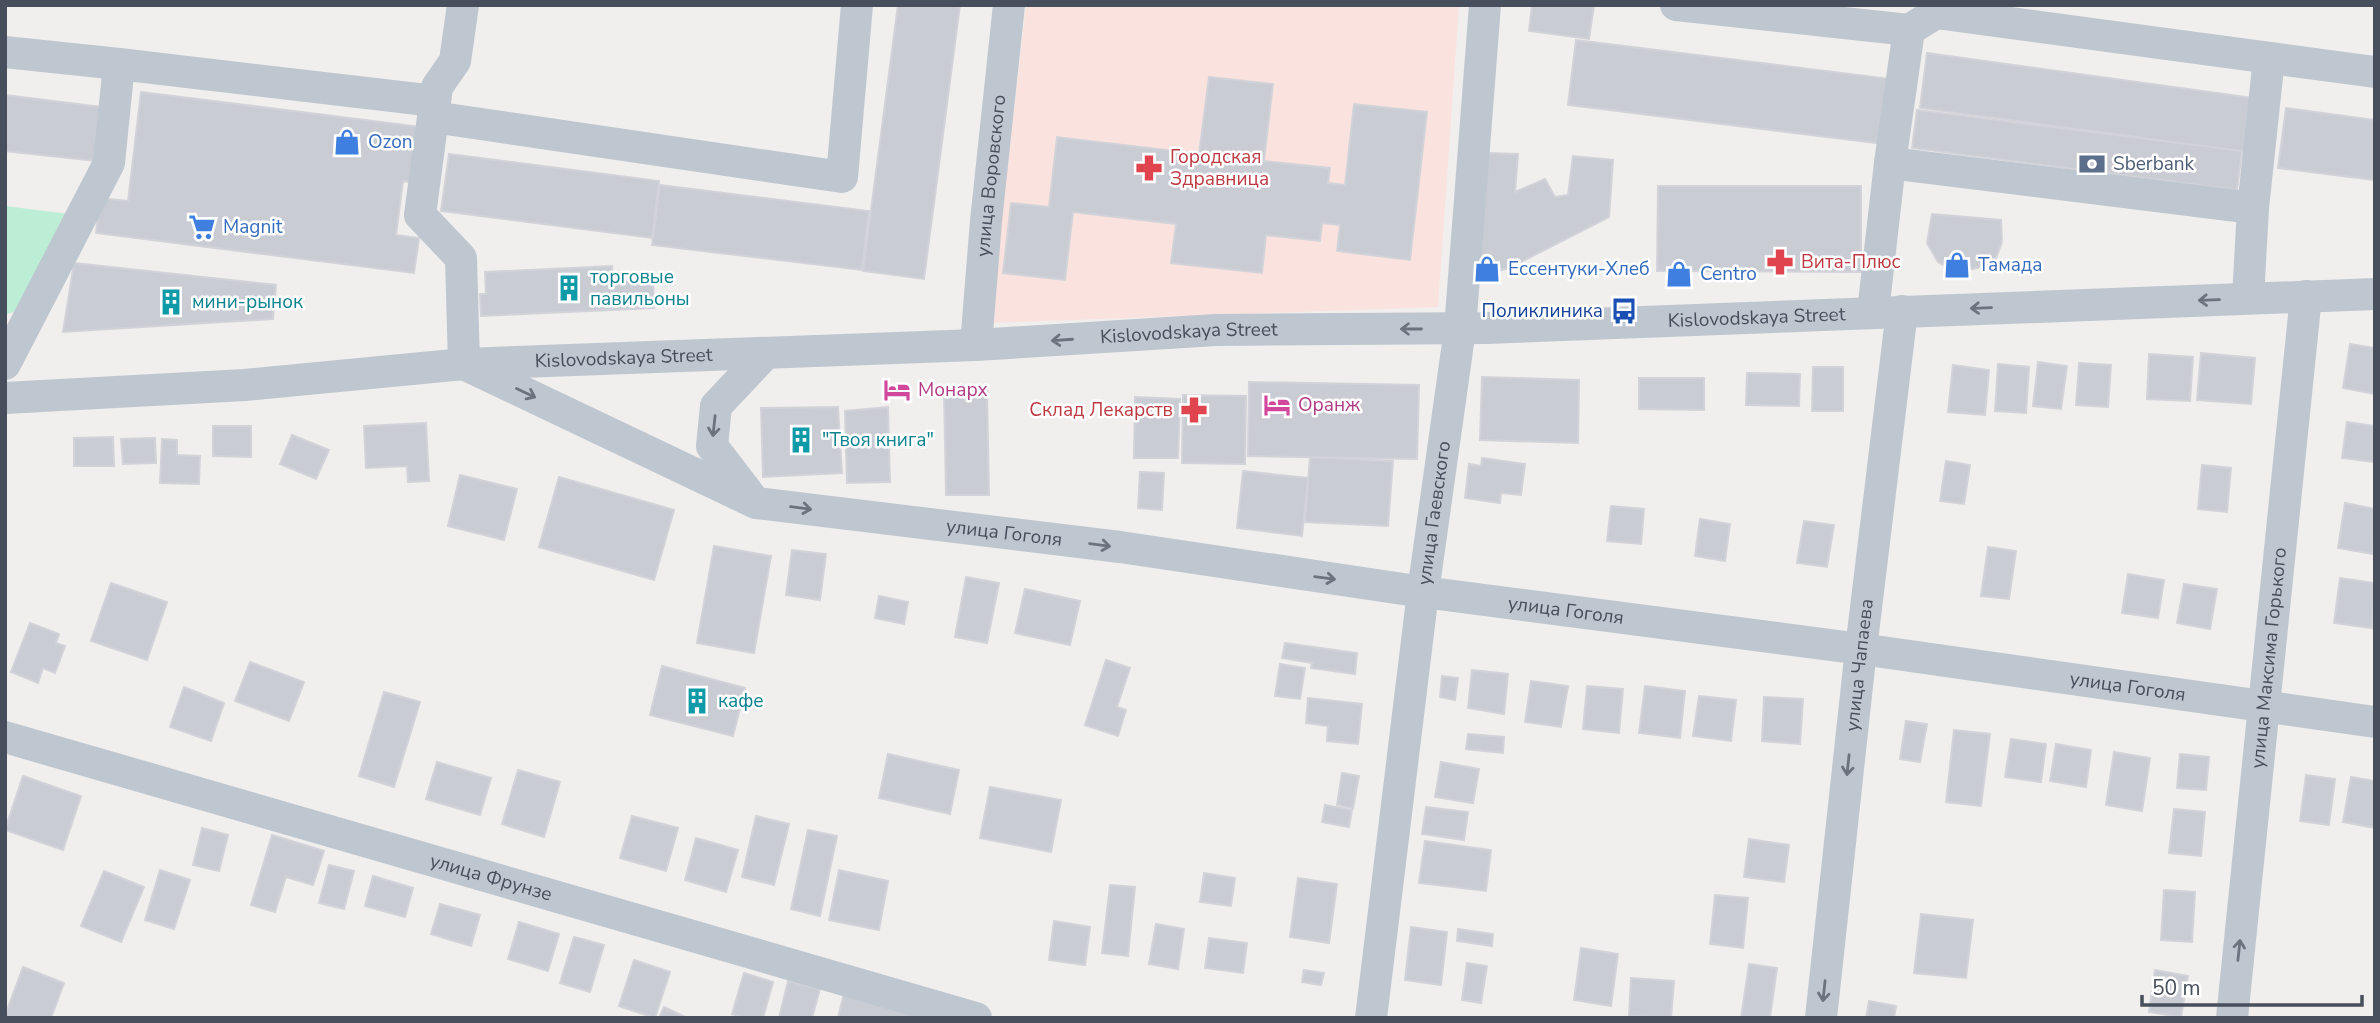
<svg xmlns="http://www.w3.org/2000/svg" width="2380" height="1023" font-family="'Nunito Sans',sans-serif">
<rect width="100%" height="100%" fill="#f1eeee"/>
<polygon fill="#fae3de" points="1026,5 1459,5 1438,307 990,323"/>
<polygon fill="#bceed5" points="5,206 69,214 16,311 5,315"/>
<g fill="#caccd4" stroke="#d2d3d9" stroke-width="2">
<polygon points="898,5 960,5 924,279 863,271"/>
<polygon points="1532,5 1594,5 1589,39 1529,31"/>
<polygon points="1576,40 1891,79 1883,144 1568,105"/>
<polygon points="1927,53 2254,98 2247,152 1920,108"/>
<polygon points="1209,77 1273,84 1264,161 1330,168 1328,183 1345,185 1354,104 1427,112 1410,260 1337,251 1340,225 1322,223 1320,241 1266,235 1262,273 1171,263 1176,224 1073,212 1065,280 1003,273 1011,203 1049,207 1057,137 1199,154"/>
<polygon points="141,92 422,127 416,183 403,181 396,235 419,238 414,273 96,233 100,198 128,201"/>
<polygon points="5,95 111,108 105,162 5,151"/>
<polygon points="2286,108 2375,120 2375,180 2278,168"/>
<polygon points="1917,110 2242,151 2237,190 1912,148"/>
<polygon points="1488,153 1518,154 1515,192 1545,179 1555,197 1568,195 1573,156 1613,160 1609,217 1509,268 1488,274 1481,267 1478,258"/>
<polygon points="449,154 659,181 652,238 441,211"/>
<polygon points="660,185 869,211 862,270 652,245"/>
<polygon points="1658,186 1861,186 1861,272 1657,271"/>
<polygon points="1932,214 2001,220 2002,242 1996,258 1985,266 1968,270 1952,270 1938,262 1927,243"/>
<polygon points="74,263 276,285 273,319 63,332"/>
<polygon points="612,266 613,282 653,280 654,308 481,316 480,294 486,294 485,272"/>
<polygon points="2350,344 2375,348 2375,394 2343,388"/>
<polygon points="2201,353 2255,358 2251,404 2197,400"/>
<polygon points="2149,354 2193,357 2190,401 2147,399"/>
<polygon points="2038,362 2067,366 2061,409 2033,406"/>
<polygon points="2079,363 2111,365 2108,407 2076,405"/>
<polygon points="1998,364 2029,367 2026,413 1995,411"/>
<polygon points="1953,365 1989,370 1985,415 1948,412"/>
<polygon points="1813,367 1843,367 1843,411 1812,411"/>
<polygon points="1747,373 1800,374 1799,406 1746,405"/>
<polygon points="1482,377 1579,380 1578,443 1480,440"/>
<polygon points="1639,378 1704,378 1704,410 1639,409"/>
<polygon points="1249,382 1419,385 1417,459 1248,456"/>
<polygon points="987,390 989,495 946,495 944,391"/>
<polygon points="1183,395 1246,396 1245,464 1182,463"/>
<polygon points="1135,397 1180,399 1178,458 1134,458"/>
<polygon points="838,407 842,473 763,477 761,408"/>
<polygon points="888,407 890,482 847,483 845,411"/>
<polygon points="2347,422 2375,426 2375,462 2342,458"/>
<polygon points="426,423 429,481 408,482 407,466 366,468 364,426"/>
<polygon points="213,426 251,426 251,457 213,456"/>
<polygon points="292,435 329,450 316,479 280,464"/>
<polygon points="113,437 114,466 74,466 74,438"/>
<polygon points="155,438 156,463 123,464 121,439"/>
<polygon points="162,439 177,440 177,455 200,456 199,484 160,483"/>
<polygon points="1310,457 1393,461 1388,526 1305,522"/>
<polygon points="1482,458 1525,464 1521,495 1501,493 1500,503 1465,498 1469,464 1481,466"/>
<polygon points="1946,461 1970,465 1964,504 1940,501"/>
<polygon points="2202,465 2231,468 2227,512 2198,509"/>
<polygon points="1243,471 1308,478 1302,536 1237,528"/>
<polygon points="1140,472 1164,473 1162,510 1138,508"/>
<polygon points="460,475 517,489 504,540 448,526"/>
<polygon points="559,477 674,510 654,580 539,547"/>
<polygon points="2345,503 2375,509 2373,554 2338,548"/>
<polygon points="1611,506 1644,509 1641,544 1607,541"/>
<polygon points="1700,519 1730,524 1725,561 1695,556"/>
<polygon points="1804,521 1834,525 1827,567 1797,563"/>
<polygon points="714,546 771,556 754,653 697,643"/>
<polygon points="1988,547 2016,551 2009,599 1981,596"/>
<polygon points="792,550 826,554 820,600 786,595"/>
<polygon points="2128,574 2164,580 2158,618 2122,613"/>
<polygon points="966,577 999,583 987,643 955,637"/>
<polygon points="2340,578 2375,583 2372,628 2334,623"/>
<polygon points="111,583 167,602 147,660 91,641"/>
<polygon points="2184,584 2217,589 2210,629 2177,623"/>
<polygon points="1025,589 1080,601 1070,645 1015,633"/>
<polygon points="879,596 908,602 904,624 875,618"/>
<polygon points="30,623 59,634 56,643 65,646 55,673 43,668 38,683 11,672"/>
<polygon points="1285,643 1357,653 1355,674 1311,668 1312,663 1282,658"/>
<polygon points="1106,660 1130,668 1117,707 1126,710 1118,736 1085,725"/>
<polygon points="250,662 304,682 289,721 235,701"/>
<polygon points="1280,664 1305,668 1300,699 1275,696"/>
<polygon points="662,666 745,688 733,736 650,715"/>
<polygon points="1472,670 1508,674 1504,714 1468,708"/>
<polygon points="1442,676 1458,678 1455,700 1440,697"/>
<polygon points="1531,681 1568,686 1561,727 1525,722"/>
<polygon points="1587,686 1623,689 1619,733 1583,729"/>
<polygon points="1645,686 1685,691 1680,738 1639,733"/>
<polygon points="184,687 224,703 211,741 170,727"/>
<polygon points="384,692 420,702 394,787 359,776"/>
<polygon points="1699,696 1736,700 1731,741 1693,736"/>
<polygon points="1764,697 1803,699 1800,744 1762,741"/>
<polygon points="1308,698 1362,704 1358,744 1327,741 1328,726 1306,723"/>
<polygon points="1906,721 1927,724 1920,762 1900,759"/>
<polygon points="1954,730 1990,734 1981,806 1946,802"/>
<polygon points="1468,734 1504,737 1503,753 1466,749"/>
<polygon points="2011,739 2046,744 2041,782 2005,777"/>
<polygon points="2056,744 2091,750 2086,787 2050,781"/>
<polygon points="2114,752 2150,758 2142,811 2106,805"/>
<polygon points="888,754 959,770 950,814 879,798"/>
<polygon points="2180,754 2209,757 2206,790 2177,788"/>
<polygon points="437,762 491,778 480,815 426,799"/>
<polygon points="1441,762 1479,769 1473,803 1435,797"/>
<polygon points="518,770 560,782 544,837 502,824"/>
<polygon points="1342,773 1359,776 1353,808 1337,805"/>
<polygon points="2306,775 2335,779 2329,825 2300,821"/>
<polygon points="23,776 81,796 63,850 5,830"/>
<polygon points="2351,777 2375,781 2375,828 2343,822"/>
<polygon points="990,787 1061,800 1051,852 980,838"/>
<polygon points="1325,805 1352,810 1349,827 1322,822"/>
<polygon points="1426,807 1468,812 1464,840 1422,834"/>
<polygon points="2174,809 2205,812 2201,856 2169,853"/>
<polygon points="632,816 678,828 666,871 620,858"/>
<polygon points="756,816 789,824 774,885 742,877"/>
<polygon points="202,828 228,835 219,871 193,865"/>
<polygon points="808,830 837,836 820,916 791,909"/>
<polygon points="272,835 324,851 313,885 286,877 275,912 251,905"/>
<polygon points="696,838 738,850 726,892 685,880"/>
<polygon points="1749,839 1789,845 1784,882 1744,877"/>
<polygon points="1425,841 1491,850 1486,891 1419,883"/>
<polygon points="329,865 354,871 344,909 319,903"/>
<polygon points="160,870 190,880 174,929 145,920"/>
<polygon points="839,870 888,881 879,930 829,920"/>
<polygon points="104,871 144,887 121,942 81,926"/>
<polygon points="1204,873 1235,878 1231,906 1200,902"/>
<polygon points="373,876 413,888 405,917 365,906"/>
<polygon points="1298,878 1337,884 1329,943 1290,937"/>
<polygon points="1110,885 1135,887 1128,956 1102,953"/>
<polygon points="2164,890 2195,892 2192,942 2161,940"/>
<polygon points="1715,895 1748,898 1743,948 1710,944"/>
<polygon points="440,904 480,915 471,946 431,934"/>
<polygon points="1921,914 1973,920 1966,978 1914,973"/>
<polygon points="1054,921 1090,927 1085,965 1049,960"/>
<polygon points="519,922 559,934 548,971 508,959"/>
<polygon points="1156,924 1184,929 1178,969 1149,964"/>
<polygon points="1411,927 1447,932 1441,985 1405,980"/>
<polygon points="1458,929 1493,934 1492,946 1457,941"/>
<polygon points="574,937 604,945 590,992 560,983"/>
<polygon points="1209,938 1247,943 1243,973 1205,968"/>
<polygon points="1581,948 1618,954 1611,1006 1574,1000"/>
<polygon points="634,960 670,972 655,1018 619,1006"/>
<polygon points="1467,963 1487,966 1481,1003 1462,1000"/>
<polygon points="1749,964 1777,968 1770,1018 1741,1018"/>
<polygon points="23,967 64,983 51,1018 11,1018 5,1016"/>
<polygon points="1304,970 1324,973 1321,985 1302,982"/>
<polygon points="2155,970 2188,976 2181,1017 2149,1012"/>
<polygon points="744,973 773,982 763,1018 745,1018 732,1014"/>
<polygon points="1631,978 1674,981 1671,1018 1629,1016"/>
<polygon points="788,981 820,989 812,1018 779,1018"/>
<polygon points="844,993 918,1010 916,1018 838,1018"/>
<polygon points="1869,1001 1896,1006 1894,1018 1866,1018"/>
<polygon points="664,1007 687,1018 659,1018"/>
</g>
<g fill="none" stroke-linecap="round" stroke-linejoin="round">
<g stroke="#bec7d0" stroke-width="32">
<polyline points="463,5 455,61 437,87 420,215 461,258 464,364"/>
<polyline points="1676,5 1909,30 1936,13 2375,72"/>
<polyline points="5,52 119,64"/>
<polyline points="433,117 842,177 857,5"/>
<polyline points="1890,163 2253,208"/>
<polyline points="2248,298 2253,208 2269,58"/>
<polyline points="1873,312 1890,163 1909,30"/>
<path id="s1" d="M976,345L986,221L1009,5"/>
<polyline points="5,364 109,163 119,64 435,101"/>
<path id="s2" d="M468,366L756,503L1120,547L1423,592L1861,649L2375,722"/>
<path id="s3" d="M5,398L245,385L464,364L976,345L1216,330L1487,328L2375,294"/>
<polyline points="751,497 712,446 716,406 766,353"/>
<path id="s4" d="M5,737L976,1018"/>
<path id="s5" d="M1371,1018L1423,592L1460,329L1485,5"/>
<path id="s6" d="M1821,1018L1861,649L1902,311"/>
<path id="s7" d="M2232,1018L2306,296"/>
</g>
</g>
<defs><path id="oneway-shaft" d="M-6 0H5M1.5-3L5.5 0L1.5 3" fill="none" stroke-width="1.6" stroke-linecap="round" stroke-linejoin="round" transform="scale(1.75)"/></defs>
<g stroke="#6a737e">
<use href="#oneway-shaft" transform="translate(2209 300) rotate(178)"/>
<use href="#oneway-shaft" transform="translate(1981 308) rotate(178)"/>
<use href="#oneway-shaft" transform="translate(1411 329) rotate(180)"/>
<use href="#oneway-shaft" transform="translate(1062 340) rotate(176)"/>
<use href="#oneway-shaft" transform="translate(526 393) rotate(25)"/>
<use href="#oneway-shaft" transform="translate(714 426) rotate(96)"/>
<use href="#oneway-shaft" transform="translate(801 508) rotate(7)"/>
<use href="#oneway-shaft" transform="translate(1100 545) rotate(7)"/>
<use href="#oneway-shaft" transform="translate(1325 578) rotate(8)"/>
<use href="#oneway-shaft" transform="translate(1848 765) rotate(96)"/>
<use href="#oneway-shaft" transform="translate(2239 950) rotate(-84)"/>
<use href="#oneway-shaft" transform="translate(1824 991) rotate(96)"/>
</g>
<defs>
<g id="shop-bare" transform="scale(2.1)"><path d="M-5-2.5h2.3a2.7 3.5 0 0 1 5.4 0H5L5.5 6h-11ZM-1.5-2.5h3a1.5 2.3 0 0 0-3 0Z" fill="#3f7fe0" stroke="#fff" stroke-width="2.5" paint-order="stroke"/></g>
<g id="bank-bare" transform="scale(2.1)"><path d="M-6-4H6V4H-6ZM0-2.3a2.3 2.3 0 1 0 0 4.6a2.3 2.3 0 1 0 0-4.6Z" fill="#5c6f8a" stroke="#fff" stroke-width="2.5" paint-order="stroke"/></g>
<g id="pharmacy-bare" transform="scale(2.1)"><path d="M-2-6h4v4h4v4h-4v4h-4v-4h-4v-4h4Z" fill="#e0444e" stroke="#fff" stroke-width="2.5" paint-order="stroke"/></g>
<g id="supermarket-bare" transform="scale(2.1)"><path d="M-6-5.5h2.5l.6 2H6L4.5 2H-2.5L-4.4-4H-6ZM-1.5 3.2a1.3 1.3 0 1 0 .1 0ZM3 3.2a1.3 1.3 0 1 0 .1 0Z" fill="#3f7fe0" stroke="#fff" stroke-width="2.5" paint-order="stroke"/></g>
<g id="building-bare" transform="scale(2.1)"><path d="M-4-6H4V6H1V3H-1V6H-4ZM-2.5-4.3h1.7v1.8h-1.7ZM.8-4.3h1.7v1.8H.8ZM-2.5-1h1.7V.8h-1.7ZM.8-1h1.7V.8H.8Z" fill="#0f9aa8" stroke="#fff" stroke-width="2.5" paint-order="stroke"/></g>
<g id="bus-bare" transform="scale(2.1)"><path d="M-5-6H5V4H4V6H2V4H-2V6H-4V4H-5ZM-3.5-4V0h7V-4ZM-3.5 1.2v1.5H-2V1.2ZM2 1.2v1.5H3.5V1.2Z" fill="#1a4fb4" stroke="#fff" stroke-width="2.5" paint-order="stroke"/></g>
<g id="hotel-bare" transform="scale(2.1)"><path d="M-6-4.5h1.5V1H6V5H4.5V3h-9V5H-6ZM-4 0a1.8 1.8 0 1 1 3.6 0ZM.5 0V-2.5h3Q6-2.5 6 0Z" fill="#d1479c" stroke="#fff" stroke-width="2.5" paint-order="stroke"/></g>
</defs>
<g fill-rule="evenodd">
<use href="#shop-bare" x="347" y="142"/>
<use href="#bank-bare" x="2092" y="164"/>
<use href="#pharmacy-bare" x="1149" y="168"/>
<use href="#supermarket-bare" x="202" y="227"/>
<use href="#pharmacy-bare" x="1780" y="262"/>
<use href="#shop-bare" x="1957" y="265"/>
<use href="#shop-bare" x="1487" y="269"/>
<use href="#shop-bare" x="1679" y="274"/>
<use href="#building-bare" x="569" y="288"/>
<use href="#building-bare" x="171" y="302"/>
<use href="#bus-bare" x="1624" y="311"/>
<use href="#hotel-bare" x="897" y="390"/>
<use href="#hotel-bare" x="1277" y="405"/>
<use href="#pharmacy-bare" x="1194" y="410"/>
<use href="#building-bare" x="801" y="440"/>
<use href="#building-bare" x="697" y="701"/>
</g>
<g text-anchor="middle" dominant-baseline="central" stroke-width="5" stroke-linejoin="round" paint-order="stroke">
<g font-size="19" fill="#366cbe" stroke="#fff" text-anchor="start">
<text x="368" y="142">Ozon</text>
<text x="223" y="227">Magnit</text>
<text x="1978" y="265">Тамада</text>
<text x="1508" y="269">Ессентуки-Хлеб</text>
<text x="1700" y="274">Centro</text>
</g>
<g font-size="19" fill="#be3a42" stroke="#fff" text-anchor="start">
<text x="1170" y="157">Городская<tspan x="1170" dy="22">Здравница</tspan></text>
<text x="1801" y="262">Вита-Плюс</text>
<text x="1173" y="410" text-anchor="end">Склад Лекарств</text>
</g>
<g font-size="19" fill="#4e5e75" stroke="#fff" text-anchor="start">
<text x="2113" y="164">Sberbank</text>
</g>
<g font-size="19" fill="#464f5b" stroke="#fff">
<text stroke="none"><textPath href="#s1" startOffset="170">улица Воровского</textPath></text>
<text stroke="none"><textPath href="#s3" startOffset="1754">Kislovodskaya Street</textPath></text>
<text stroke="none"><textPath href="#s3" startOffset="1186">Kislovodskaya Street</textPath></text>
<text stroke="none"><textPath href="#s3" startOffset="620">Kislovodskaya Street</textPath></text>
<text stroke="none"><textPath href="#s5" startOffset="509">улица Гаевского</textPath></text>
<text stroke="none"><textPath href="#s2" startOffset="569">улица Гоголя</textPath></text>
<text stroke="none"><textPath href="#s2" startOffset="1136">улица Гоголя</textPath></text>
<text stroke="none"><textPath href="#s7" startOffset="362">улица Максима Горького</textPath></text>
<text stroke="none"><textPath href="#s6" startOffset="355">улица Чапаева</textPath></text>
<text stroke="none"><textPath href="#s2" startOffset="1703">улица Гоголя</textPath></text>
<text stroke="none"><textPath href="#s4" startOffset="506">улица Фрунзе</textPath></text>
</g>
<g font-size="19" fill="#0d838f" stroke="#fff" text-anchor="start">
<text x="590" y="277">торговые<tspan x="590" dy="22">павильоны</tspan></text>
<text x="192" y="302">мини-рынок</text>
<text x="822" y="440">"Твоя книга"</text>
<text x="718" y="701">кафе</text>
</g>
<g font-size="19" fill="#164399" stroke="#fff" text-anchor="end">
<text x="1603" y="311">Поликлиника</text>
</g>
<g font-size="19" fill="#b23c85" stroke="#fff" text-anchor="start">
<text x="918" y="390">Монарх</text>
<text x="1298" y="405">Оранж</text>
</g>
</g>
<rect width="2380" height="1023" fill="none" stroke="#464f5b" stroke-width="14"/>
<path d="M2142 995v10h220v-10" fill="none" stroke="#464f5b" stroke-width="3.5"/>
<text x="2152" y="995" font-size="21" fill="#464f5b" stroke="#ffffff" stroke-width="5" paint-order="stroke">50 m</text>
</svg>
